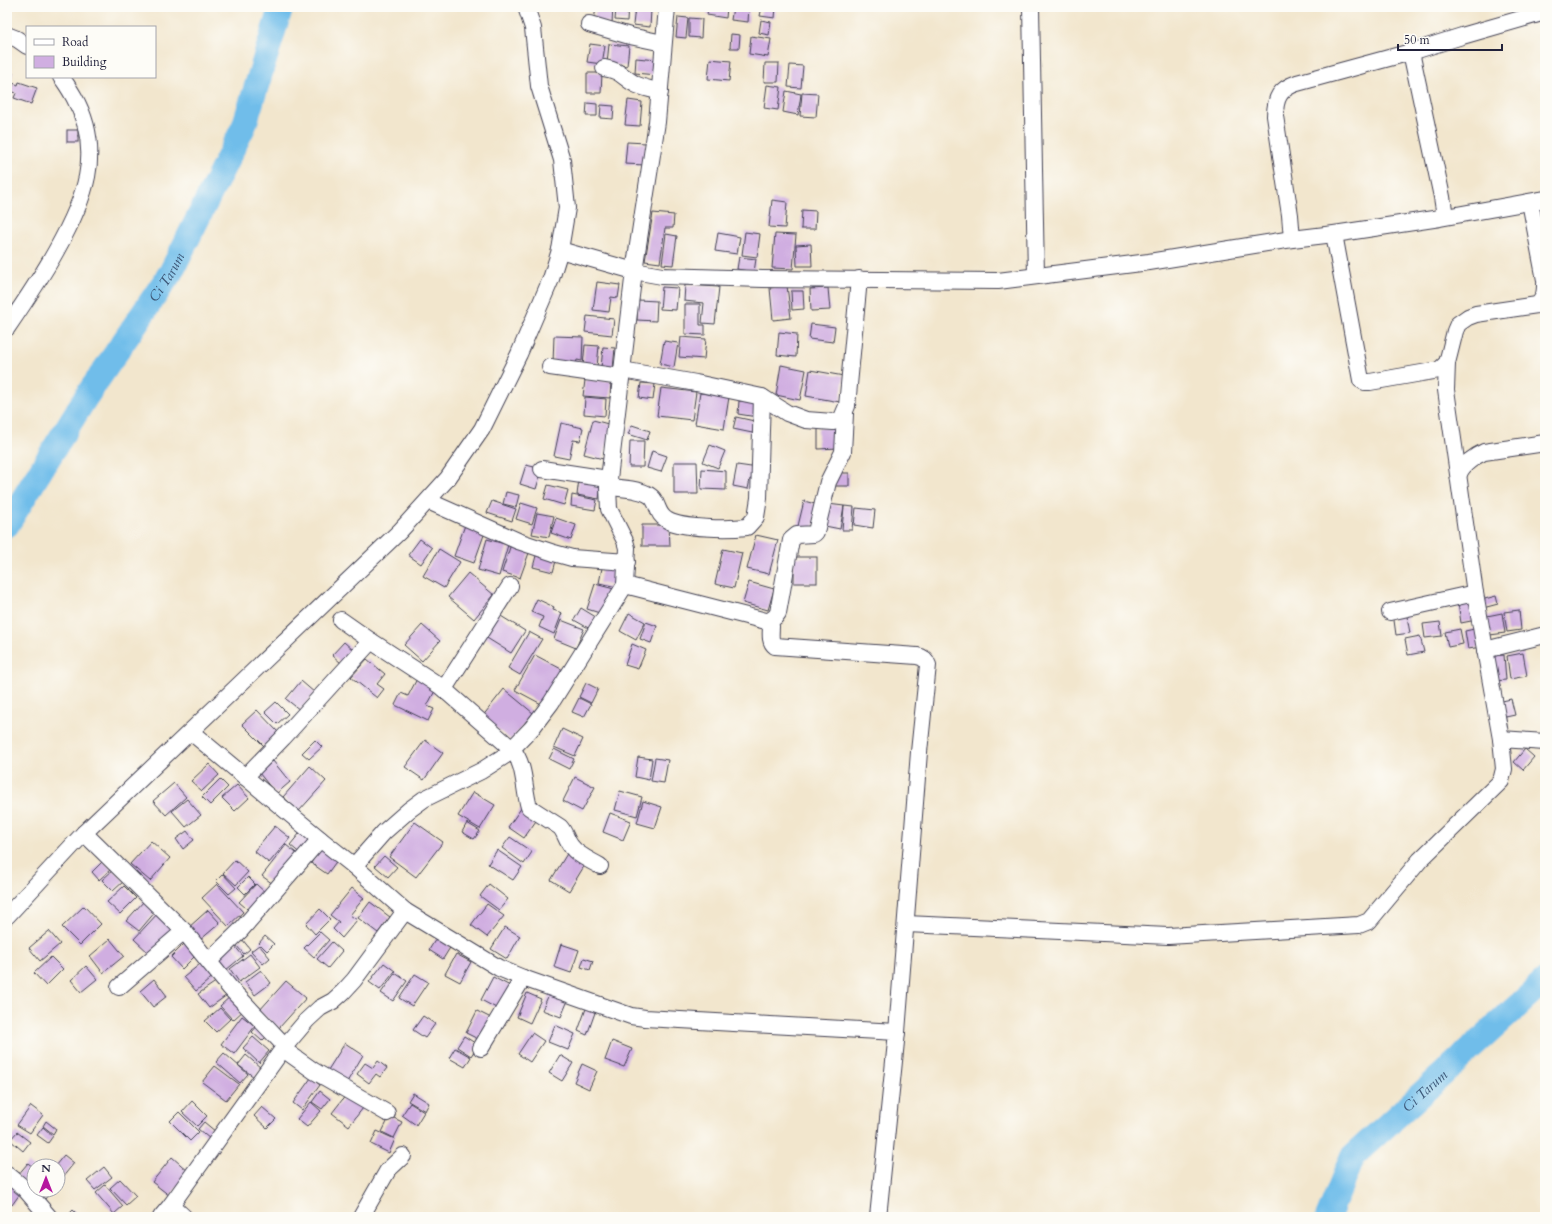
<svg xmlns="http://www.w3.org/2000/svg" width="1552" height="1224" font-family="Cardo,serif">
<rect width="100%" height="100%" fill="#fdfcf7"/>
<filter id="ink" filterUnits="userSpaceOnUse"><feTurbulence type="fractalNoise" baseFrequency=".025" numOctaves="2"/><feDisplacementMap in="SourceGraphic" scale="8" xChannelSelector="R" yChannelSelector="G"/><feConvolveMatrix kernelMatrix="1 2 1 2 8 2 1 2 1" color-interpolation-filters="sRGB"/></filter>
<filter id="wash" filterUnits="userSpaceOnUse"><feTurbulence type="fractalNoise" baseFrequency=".012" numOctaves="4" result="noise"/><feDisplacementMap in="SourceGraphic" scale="16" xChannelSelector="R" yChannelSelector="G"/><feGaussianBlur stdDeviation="0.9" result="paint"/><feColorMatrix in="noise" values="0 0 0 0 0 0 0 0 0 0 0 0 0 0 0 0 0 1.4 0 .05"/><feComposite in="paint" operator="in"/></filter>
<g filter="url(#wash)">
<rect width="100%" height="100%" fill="#f2e6cd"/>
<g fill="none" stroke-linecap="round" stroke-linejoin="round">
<g stroke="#70bdea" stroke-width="25">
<path id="s1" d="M7,525L86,397L171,272L244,126L281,7"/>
<path id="s2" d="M1328,1217L1352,1157L1545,981"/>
</g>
</g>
<g id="blocks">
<g fill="#d0aee1">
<polygon points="596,7 613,7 612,23 594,21"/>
<polygon points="616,7 628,7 627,21 615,20"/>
<polygon points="635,7 656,7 656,11 651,10 650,27 633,25"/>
<polygon points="708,7 727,7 726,18 707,15"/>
<polygon points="733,7 749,7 748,22 731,20"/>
<polygon points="762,7 776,7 775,18 760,16"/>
<polygon points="678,17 688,18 686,38 676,37"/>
<polygon points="689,18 702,19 701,38 689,37"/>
<polygon points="761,20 771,22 769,35 759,33"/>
<polygon points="731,34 740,35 739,48 730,48"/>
<polygon points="751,36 771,39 768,57 749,54"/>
<polygon points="590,44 605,46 602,64 587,62"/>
<polygon points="609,44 629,46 627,66 607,64"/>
<polygon points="636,58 657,60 656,75 635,73"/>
<polygon points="710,59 731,61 729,81 708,79"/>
<polygon points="765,63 779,63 778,82 764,82"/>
<polygon points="790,65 803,66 801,88 788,87"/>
<polygon points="7,71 13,73 7,90"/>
<polygon points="587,73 602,73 601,93 587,93"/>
<polygon points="19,82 37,88 31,104 14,98 16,93 11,91 14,83 18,85"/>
<polygon points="767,85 781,87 778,110 764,108"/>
<polygon points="786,91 801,94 798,115 783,112"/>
<polygon points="802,93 818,94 816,117 800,116"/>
<polygon points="628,100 642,102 640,126 625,125"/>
<polygon points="587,103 597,104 597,116 586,116"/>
<polygon points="601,105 614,106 613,119 600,118"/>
<rect x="67" y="130" width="11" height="12"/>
<polygon points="627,142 646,143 645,165 625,164"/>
<polygon points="772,200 787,202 785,228 769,227"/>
<polygon points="802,210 816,211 815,229 801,229"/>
<polygon points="653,213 674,215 673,228 665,228 660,263 645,261"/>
<polygon points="745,232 760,234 757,257 742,255"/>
<polygon points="718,233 740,237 737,254 715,251"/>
<polygon points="666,234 677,236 673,265 662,264"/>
<polygon points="775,234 796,235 793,269 772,268"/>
<polygon points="811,244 812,266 797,266 796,245"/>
<polygon points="739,257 756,259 754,272 737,269"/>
<polygon points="597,282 620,285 618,298 611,297 609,312 593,310"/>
<polygon points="685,285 719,287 715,324 702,323 704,303 684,301"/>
<polygon points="787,286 791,318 773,320 770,288"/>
<polygon points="662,287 678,288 676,310 660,309"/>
<polygon points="828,288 830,310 811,311 810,289"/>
<polygon points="791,291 803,291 804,309 792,310"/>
<polygon points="638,300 657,301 656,321 637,320"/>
<polygon points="685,304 700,304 700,325 705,325 705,335 685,334"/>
<polygon points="587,316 614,319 612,335 585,332"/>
<polygon points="811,324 835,327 833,342 809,339"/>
<polygon points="779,332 797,334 796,357 777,355"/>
<polygon points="554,336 583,337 582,361 577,360 576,364 553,363"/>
<polygon points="681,337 706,339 704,359 679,357"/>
<polygon points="664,341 678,343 674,367 660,364"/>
<polygon points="585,345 599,346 597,367 583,366"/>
<polygon points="603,347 615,348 613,369 601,368"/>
<polygon points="781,365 806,370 800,400 776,395"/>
<polygon points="810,370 844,376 840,402 806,396"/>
<polygon points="585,380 611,381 610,398 583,396"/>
<polygon points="641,383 655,384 653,400 639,398"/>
<polygon points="661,388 696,392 692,420 657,416"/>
<polygon points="700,393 729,397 724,429 695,424"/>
<polygon points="585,397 606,399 605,416 584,414"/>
<polygon points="739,401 759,403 757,417 738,414"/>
<polygon points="736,417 759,422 757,434 733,429"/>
<polygon points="593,420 612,425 603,459 584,454"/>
<polygon points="561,423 583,428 580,441 573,440 569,459 554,456"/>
<polygon points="632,425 650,431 647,440 628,434"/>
<polygon points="818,428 838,428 838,448 818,449"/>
<polygon points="630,441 644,441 643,467 629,467"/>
<polygon points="710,445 725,451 718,468 703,462"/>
<polygon points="652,451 667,456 661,472 647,468"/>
<polygon points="674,462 697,462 698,494 674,494"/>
<polygon points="526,465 542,469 536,489 520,484"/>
<polygon points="737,465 758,468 756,480 750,479 748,489 733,486"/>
<polygon points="702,469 726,471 726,490 701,489"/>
<rect x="835" y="473" width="14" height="13"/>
<polygon points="579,479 601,483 599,499 577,495"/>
<polygon points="548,485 568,490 564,505 544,499"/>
<polygon points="506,492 519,495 516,507 503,504"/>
<polygon points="572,495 597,500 595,510 571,506"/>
<polygon points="492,501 516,509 512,521 487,513"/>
<polygon points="804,501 819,505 813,530 798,526"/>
<polygon points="521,503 537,508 532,524 516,519"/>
<polygon points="828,504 844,506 840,529 825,526"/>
<polygon points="844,506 854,507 852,530 842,530"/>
<polygon points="856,508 875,510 873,528 854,525"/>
<polygon points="537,513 554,516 549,537 532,534"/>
<polygon points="556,518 576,525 571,540 551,533"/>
<polygon points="465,525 485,532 474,563 454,556"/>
<polygon points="642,525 669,525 670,546 642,546"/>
<polygon points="756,535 778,540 769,574 747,569"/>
<polygon points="420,539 432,548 421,564 408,555"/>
<polygon points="487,539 508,545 499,576 478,570"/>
<polygon points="511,544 530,550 520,578 502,572"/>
<polygon points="439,549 460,562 444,588 423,576"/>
<polygon points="723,549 742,553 734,588 715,584"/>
<polygon points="537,552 557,557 553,572 533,567"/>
<rect x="794" y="557" width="23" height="26"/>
<polygon points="603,563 621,566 617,587 599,583"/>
<polygon points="468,573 494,595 474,619 448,597"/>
<polygon points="749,582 774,589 768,610 743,603"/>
<polygon points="595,584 614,589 606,615 587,609"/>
<polygon points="1496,596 1498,604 1483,608 1481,600"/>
<polygon points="537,599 554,607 553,610 562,613 554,634 539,627 543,617 531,612"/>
<polygon points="1473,599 1476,620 1461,623 1458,602"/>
<polygon points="581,608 599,619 592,630 574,620"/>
<polygon points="1519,610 1521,630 1507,632 1504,612"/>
<polygon points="1406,611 1410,633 1396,635 1393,613"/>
<polygon points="496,613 525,631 511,653 482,635"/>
<polygon points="629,613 645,622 636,640 620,631"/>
<polygon points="1502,613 1505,633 1490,635 1487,616"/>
<polygon points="561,620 584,629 576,648 554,639"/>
<polygon points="646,622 657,626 651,643 640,639"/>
<polygon points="1440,622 1442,636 1425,638 1423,624"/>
<polygon points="422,625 440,641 422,661 404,645"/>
<polygon points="1479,628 1482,647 1468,649 1465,631"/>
<polygon points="1460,629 1463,644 1448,647 1445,632"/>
<polygon points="529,632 542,639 520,675 508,668"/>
<polygon points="1420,636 1424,652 1408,655 1405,639"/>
<polygon points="344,642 353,650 341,663 332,655"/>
<polygon points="632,644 646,650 638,669 625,665"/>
<polygon points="1523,653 1527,676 1510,679 1507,656"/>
<polygon points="535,655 565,671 545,706 515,690"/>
<polygon points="1504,655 1506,680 1493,681 1491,656"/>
<polygon points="367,659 385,674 377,684 384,689 377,698 351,677"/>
<polygon points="418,677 437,687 427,706 434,709 428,721 395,705 401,693 408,696"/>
<polygon points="301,681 315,693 300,710 286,699"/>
<polygon points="586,683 598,689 591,703 579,697"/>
<polygon points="504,689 533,713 511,740 482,717"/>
<polygon points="579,698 591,704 584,717 572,712"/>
<polygon points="1511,699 1515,715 1501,718 1498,702"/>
<polygon points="276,702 288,714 277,724 265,712"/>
<polygon points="257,710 278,732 264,746 242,724"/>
<polygon points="562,729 583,739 575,756 554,747"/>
<polygon points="315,740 322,747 309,759 302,753"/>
<polygon points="425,740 443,753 424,780 405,767"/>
<polygon points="554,749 574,759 569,769 549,759"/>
<polygon points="1525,749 1534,757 1523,770 1514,762"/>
<polygon points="638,757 652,759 649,780 635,777"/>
<polygon points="655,758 668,760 664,783 651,781"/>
<polygon points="273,761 290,782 276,794 259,773"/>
<polygon points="209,764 219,775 202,791 191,781"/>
<polygon points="310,766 326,781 299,811 283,797"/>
<polygon points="575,777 595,787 582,811 563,801"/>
<polygon points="220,779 228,787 210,805 202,797"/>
<polygon points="174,783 186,797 166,815 153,801"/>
<polygon points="237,785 249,798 235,811 222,798"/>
<polygon points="620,791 642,797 637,816 615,810"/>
<polygon points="473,792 495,805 480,829 458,816"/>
<polygon points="187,799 201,815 186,827 172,811"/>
<polygon points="643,801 662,807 655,828 637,823"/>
<polygon points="522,807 538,818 524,838 508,827"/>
<polygon points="610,813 631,821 623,840 603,832"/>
<polygon points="415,822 443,842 416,877 389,857"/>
<polygon points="467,823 480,831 474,839 462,832"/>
<polygon points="275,826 290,838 269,863 254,851"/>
<polygon points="304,828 316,838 302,855 290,845"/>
<polygon points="187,831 194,840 183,849 176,839"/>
<polygon points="510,837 532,852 524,864 502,848"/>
<polygon points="151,841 170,858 150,881 130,864"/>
<polygon points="286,845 300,856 277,887 262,876"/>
<polygon points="322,847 338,859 327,874 311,863"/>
<polygon points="497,850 522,867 513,880 488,864"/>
<polygon points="568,852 586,863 569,891 551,880"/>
<polygon points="384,856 397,867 388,877 375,866"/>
<polygon points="235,860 248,872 236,885 223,873"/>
<polygon points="103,861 111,869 99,880 92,872"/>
<polygon points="113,870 124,881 113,891 102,880"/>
<polygon points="223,874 236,888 229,894 216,881"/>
<polygon points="248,877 255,884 245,894 238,887"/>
<polygon points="217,884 243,912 228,926 202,898"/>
<polygon points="256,884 269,896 253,914 239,902"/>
<polygon points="489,884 508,899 499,910 480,896"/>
<polygon points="124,886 136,898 120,914 107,902"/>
<polygon points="352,888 364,898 350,915 357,920 342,938 333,929 339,922 330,915"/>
<polygon points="144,901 156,911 139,931 126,921"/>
<polygon points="370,902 390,917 378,933 358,918"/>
<polygon points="487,904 504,916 487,937 471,925"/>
<polygon points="84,906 101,924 80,945 62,927"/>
<polygon points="320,909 330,919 315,934 306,924"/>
<polygon points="208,910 220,923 199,941 188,928"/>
<polygon points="159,912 176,928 151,955 134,939"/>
<polygon points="505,927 520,936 507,959 491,949"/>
<polygon points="49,931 60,944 40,961 29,948"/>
<polygon points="320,932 329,940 314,957 304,948"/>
<polygon points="265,936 274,944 267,951 259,943"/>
<polygon points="437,937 451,946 443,959 429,950"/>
<polygon points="110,939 124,956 103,973 90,956"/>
<polygon points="242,939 250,949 244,954 235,944"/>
<polygon points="188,940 200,951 182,969 171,957"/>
<polygon points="332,942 342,951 328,968 317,959"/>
<polygon points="233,944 243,956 226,970 216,958"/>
<polygon points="561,944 579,950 571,973 554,967"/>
<polygon points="259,945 270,958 263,964 251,951"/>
<polygon points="250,954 260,967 239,982 230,969"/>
<polygon points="456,954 471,962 460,982 445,974"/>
<polygon points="51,957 63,969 46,986 34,973"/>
<polygon points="584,958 593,961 590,970 581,967"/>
<polygon points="205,960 216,974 196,991 184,977"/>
<polygon points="384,963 395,971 380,990 369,982"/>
<polygon points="86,966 97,979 81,992 71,980"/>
<polygon points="261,970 271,983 255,995 245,982"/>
<polygon points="395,973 407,981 393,1001 381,993"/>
<polygon points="415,974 428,982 412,1006 399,998"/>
<polygon points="493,977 512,987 500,1010 481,1000"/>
<polygon points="154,979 167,996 153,1007 140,991"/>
<polygon points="217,981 227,995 209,1008 198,994"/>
<polygon points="286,981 306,998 279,1028 259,1011"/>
<polygon points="551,990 569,998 561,1017 542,1010"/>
<polygon points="527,993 541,999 530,1023 517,1017"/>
<polygon points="233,994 246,1008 233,1020 220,1006"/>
<polygon points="588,1003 597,1007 587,1035 578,1031"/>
<polygon points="220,1008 230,1019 216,1032 205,1021"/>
<polygon points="477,1011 493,1019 482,1041 466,1033"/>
<polygon points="242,1016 255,1026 234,1054 221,1044"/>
<polygon points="423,1016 435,1024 425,1038 413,1030"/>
<polygon points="258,1025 269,1034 262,1041 252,1032"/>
<polygon points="555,1025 575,1034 568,1050 548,1042"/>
<polygon points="532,1033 544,1041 530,1062 518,1054"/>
<polygon points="464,1036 478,1045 471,1056 457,1047"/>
<polygon points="253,1037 269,1051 259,1063 243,1048"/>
<polygon points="612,1041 632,1049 624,1067 605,1060"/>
<polygon points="345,1043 363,1055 347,1082 328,1070"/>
<polygon points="455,1048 471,1057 465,1067 449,1058"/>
<polygon points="224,1053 248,1074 240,1083 216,1062"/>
<polygon points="246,1055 261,1068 254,1077 238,1065"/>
<polygon points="560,1055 573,1063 562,1081 549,1073"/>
<polygon points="378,1061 387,1068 380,1077 376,1074 369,1083 357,1074 365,1063 373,1068"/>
<polygon points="582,1064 597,1071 589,1089 574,1082"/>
<polygon points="215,1066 239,1084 226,1100 202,1082"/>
<polygon points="311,1078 320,1085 302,1110 293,1103"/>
<polygon points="320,1091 330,1099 322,1109 312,1102"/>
<polygon points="413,1093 429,1103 425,1111 408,1101"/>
<polygon points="346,1095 363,1108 349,1126 332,1113"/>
<polygon points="192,1101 207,1116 197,1126 182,1112"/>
<polygon points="311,1102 321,1111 307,1127 297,1119"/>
<polygon points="410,1103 424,1112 416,1125 402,1115"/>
<polygon points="31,1106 43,1115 30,1133 17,1125"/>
<polygon points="262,1107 276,1119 267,1128 254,1116"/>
<polygon points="179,1112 199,1132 190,1141 170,1121"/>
<polygon points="390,1116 402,1122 394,1138 382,1132"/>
<polygon points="46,1121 56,1129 53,1134 43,1126"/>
<polygon points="204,1122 216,1132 210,1139 198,1129"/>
<polygon points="43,1127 53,1136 48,1143 37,1135"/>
<polygon points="377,1131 395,1139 389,1153 371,1144"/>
<polygon points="17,1132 30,1142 23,1151 10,1140"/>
<polygon points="64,1155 74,1163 58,1183 58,1166 55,1166"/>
<polygon points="172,1157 189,1172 170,1196 152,1182"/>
<polygon points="28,1163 34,1168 34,1176 28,1185 17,1176"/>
<polygon points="104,1167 112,1177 95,1190 87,1181"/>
<polygon points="120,1179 136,1196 126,1205 110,1188"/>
<polygon points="9,1182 22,1191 12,1205 7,1201 7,1185"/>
<polygon points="105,1185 123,1206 114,1214 96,1193"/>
<polygon points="34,1190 52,1190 45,1199"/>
<polygon points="73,1210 80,1217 66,1217"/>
</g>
</g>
</g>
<g filter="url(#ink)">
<use href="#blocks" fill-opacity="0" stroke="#413f51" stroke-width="1"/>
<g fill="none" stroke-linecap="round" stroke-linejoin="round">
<g stroke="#413f51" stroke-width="18">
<g id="street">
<polyline points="667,7 657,122 634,271 662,276 763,279 998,281 1149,262 1292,239 1334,234 1440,218 1545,199"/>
<polyline points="1031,7 1036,276"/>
<polyline points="589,24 630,36 663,43"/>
<polyline points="7,35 17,39 27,46"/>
<polyline points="1411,52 1462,36 1545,12"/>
<path d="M604,68C622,71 622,77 635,84C643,88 652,89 660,92"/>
<polyline points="1530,202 1545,280"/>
<polyline points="1334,234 1361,380 1365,382 1370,382 1439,370 1447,363"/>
<path d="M1292,239L1290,215L1275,116C1275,97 1280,89 1297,83L1411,52L1442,197L1445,216"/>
<polyline points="560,250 634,271 608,487 609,509 625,541 627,548 625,585 551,703 532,728 506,755 481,771 424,799 409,810 384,832 354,866 405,911 499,968 523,978 631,1016 645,1018 897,1032 878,1217"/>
<path d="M7,328C24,303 41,278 56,251C84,201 105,152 74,97C70,90 66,83 61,77"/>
<polyline points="550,367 621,377"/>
<polyline points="622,370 696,383 762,397 787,413 806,420 833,422 841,420 847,406 859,279"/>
<polyline points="542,469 608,479"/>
<path d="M1459,474C1462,465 1475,456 1484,452L1545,443"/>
<path d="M608,487C619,488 648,489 654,500C659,508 658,515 667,520C682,529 729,529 747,527L756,517L759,498L762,397"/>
<polyline points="428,501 518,541 554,553 572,558 627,562"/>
<path d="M625,585L766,621L771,626C771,632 769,642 775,646L917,656C923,657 926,659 928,665L919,752L897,1032"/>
<polyline points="1390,612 1475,593"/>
<path d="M341,620L371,641L440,686L512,749C526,766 523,787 529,807L560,827C565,832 566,840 571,846C577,855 590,860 600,866"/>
<polyline points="768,622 775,617 778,613 791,540 797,535 814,534 816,532 828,482 843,452 845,414"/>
<polyline points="1485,650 1545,635"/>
<polyline points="444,689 510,586"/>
<polyline points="191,732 320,839 240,931 209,961"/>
<polyline points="1501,739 1545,742"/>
<polyline points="245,777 283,738 371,641"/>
<polyline points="84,833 184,931 230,988 285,1046"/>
<polyline points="320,839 354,866"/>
<polyline points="7,916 84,833 400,531 448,478 482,429 519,354 551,279 560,250 567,208 562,160 539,86 533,28 526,7"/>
<path d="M906,924L1168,936L1359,925L1369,921L1420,860L1501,781L1504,769L1501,739L1475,593L1446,390L1447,363L1455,331L1458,324L1468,317L1476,314L1537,305C1544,299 1545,293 1545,284"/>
<polyline points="119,987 184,931"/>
<polyline points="481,1048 523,978"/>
<polyline points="283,1049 314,1071 387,1113"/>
<polyline points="7,1174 24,1188 49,1217"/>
<polyline points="171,1205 184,1217"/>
<polyline points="161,1217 171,1205 285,1046 307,1020 320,1008 333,1001 343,992 354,980 405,911"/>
<polyline points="361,1217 388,1170 403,1156"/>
</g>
</g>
<use href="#street" stroke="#fff" stroke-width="16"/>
</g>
</g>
<g text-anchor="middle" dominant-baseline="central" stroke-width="3" stroke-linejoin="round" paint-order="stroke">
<g font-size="14" font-style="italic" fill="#3d5878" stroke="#fdfcf7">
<text stroke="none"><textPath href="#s1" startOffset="295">Ci Tarum</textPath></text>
<text stroke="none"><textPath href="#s2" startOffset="163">Ci Tarum</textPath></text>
</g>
</g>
<rect width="1552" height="1224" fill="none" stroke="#fdfcf7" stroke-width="24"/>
<rect x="26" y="26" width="130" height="52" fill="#fdfcf7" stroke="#a5a5ac"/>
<rect x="34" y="39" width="20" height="6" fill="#ffffff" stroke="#a5a5ac"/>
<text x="62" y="46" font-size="12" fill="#22223b">Road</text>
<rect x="34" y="56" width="20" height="12" fill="#d0aee1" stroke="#a5a5ac"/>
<text x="62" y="66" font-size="12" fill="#22223b">Building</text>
<g transform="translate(46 1178)"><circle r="19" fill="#fdfcf7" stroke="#a5a5ac"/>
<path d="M0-3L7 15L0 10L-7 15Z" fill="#b5179e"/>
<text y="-6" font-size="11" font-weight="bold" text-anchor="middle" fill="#22223b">N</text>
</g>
<path d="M1398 44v6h104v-6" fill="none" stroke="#22223b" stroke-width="2"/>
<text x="1404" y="44" font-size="12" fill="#22223b" stroke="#fdfcf7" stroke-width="3" paint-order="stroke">50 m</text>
</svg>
